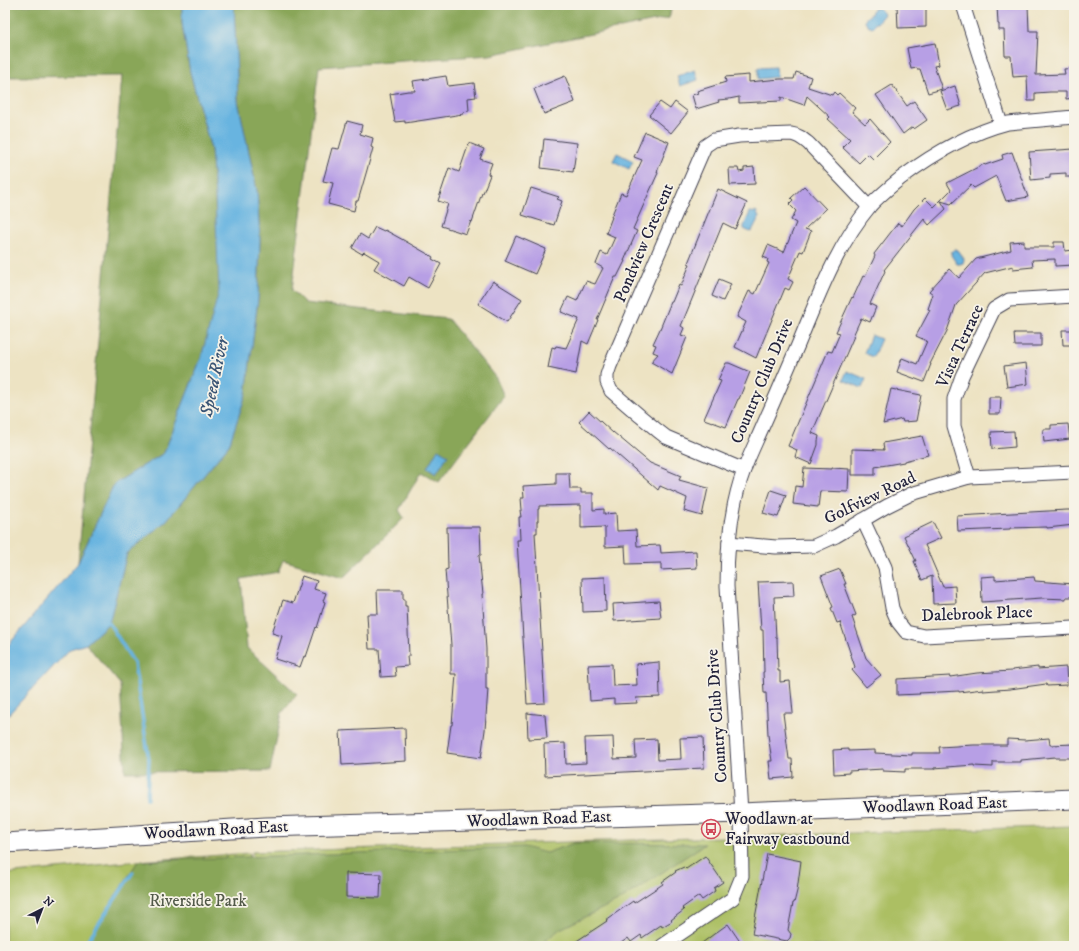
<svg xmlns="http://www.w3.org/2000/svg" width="1079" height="951" font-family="'IM FELL DW Pica',serif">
<rect width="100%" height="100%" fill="#f7f3e8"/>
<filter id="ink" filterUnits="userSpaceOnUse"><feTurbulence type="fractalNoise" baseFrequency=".025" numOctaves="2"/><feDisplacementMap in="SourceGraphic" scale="8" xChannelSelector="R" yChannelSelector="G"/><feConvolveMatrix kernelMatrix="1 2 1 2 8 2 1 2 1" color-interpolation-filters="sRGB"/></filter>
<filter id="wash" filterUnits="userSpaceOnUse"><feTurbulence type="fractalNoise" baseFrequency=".012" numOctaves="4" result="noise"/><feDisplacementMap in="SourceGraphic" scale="16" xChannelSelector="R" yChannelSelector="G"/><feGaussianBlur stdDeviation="0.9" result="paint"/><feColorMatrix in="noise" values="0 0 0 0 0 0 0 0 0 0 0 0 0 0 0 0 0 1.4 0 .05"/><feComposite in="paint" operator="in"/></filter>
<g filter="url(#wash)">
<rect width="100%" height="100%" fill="#ede3c3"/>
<g fill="#acbf63" stroke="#67704f">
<polygon points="1074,826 1074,946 272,946 252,852"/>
<polygon points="250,853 240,946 5,946 5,874 138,861"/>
</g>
<g fill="#89a659" stroke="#56644a">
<polygon points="5,5 182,5 182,23 190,72 211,149 215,196 220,291 201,358 164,453 114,484 78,563 122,76 5,77"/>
<polygon points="234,5 672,5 669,18 490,55 319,67 292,290 305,303 448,319 496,378 504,396 439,482 421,472 399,510 404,518 343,578 283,560 278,572 241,579 247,648 297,694 282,713 270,771 125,772 120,684 86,644 109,623 127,553 166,521 229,445 246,394 258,299 260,239 257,191 238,101"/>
<polygon points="574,843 705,844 622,899 560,929 539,946 83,946 138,861 493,848 524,847 546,853"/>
</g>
<g fill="#67b4e0" stroke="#446b8e">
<polygon points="182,5 234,5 238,101 257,191 260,239 258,299 246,394 229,445 166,521 127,553 109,623 86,644 70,649 5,718 5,649 78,563 114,484 164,453 201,358 219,291 215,196 211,149 190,72 182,23"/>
<path d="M875,8H879L884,14L877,23H875L874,26L872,27L868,25L865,21C866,16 868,17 871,14C872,11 872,10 875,8Z"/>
<polygon points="776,67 777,77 758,79 758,68"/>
<polygon points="695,70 698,80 680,86 677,76"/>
<polygon points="617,153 633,161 629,169 613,161"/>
<polygon points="755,211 757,212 757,214 759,217 752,231 750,232 744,229 744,226 750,212 752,212 754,213"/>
<polygon points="955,249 959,251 964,259 963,263 960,264 957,264 951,255 952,251"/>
<polygon points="871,335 881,339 873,357 864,353"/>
<polygon points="847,371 866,379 862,388 843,380"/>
<polygon points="438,449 448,455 436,474 427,468"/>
</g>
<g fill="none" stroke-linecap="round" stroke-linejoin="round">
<g stroke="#67b4e0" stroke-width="3.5">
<polyline points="109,623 134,663 149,760 147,798"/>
<polyline points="84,946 133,872"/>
</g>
</g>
<g id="blocks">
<g fill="#b79fe5">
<polygon points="897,5 926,5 926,27 898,28"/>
<polygon points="997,5 1028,5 1029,31 1038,31 1036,75 1065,74 1064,69 1074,68 1074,98 1066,99 1066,92 1050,92 1035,93 1035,101 1028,101 1027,76 1013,77 1011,56 1005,56 1004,30 999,30 999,24 998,24"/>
<polygon points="935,43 939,65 934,66 942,89 928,93 920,69 917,69 917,68 911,69 907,48"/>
<polygon points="796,72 811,77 808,87 832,95 834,92 837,95 839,93 855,108 852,112 865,124 870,119 890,142 873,159 868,154 859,163 842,147 850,139 828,119 830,117 807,96 804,105 781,97 781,101 739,103 739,97 729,99 718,100 719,102 696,109 692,95 698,93 697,91 726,82 725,77 749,75 749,82 780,79 794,79"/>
<polygon points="446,76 448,86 474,83 476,97 468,98 469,111 463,112 463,114 405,123 405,121 395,122 390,94 408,91 415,91 413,81"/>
<polygon points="565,76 575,102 544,114 534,89"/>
<polygon points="892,85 907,106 914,101 927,120 914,129 912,127 903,134 876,95"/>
<polygon points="955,86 961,106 947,110 940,91"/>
<polygon points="660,102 670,109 675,102 688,112 671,133 649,115"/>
<polygon points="347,121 362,125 360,134 373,138 371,147 373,148 367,170 358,201 356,201 354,211 328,204 333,183 323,181 332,148 339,149"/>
<polygon points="645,132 669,142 657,172 658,173 648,195 633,229 637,231 624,261 625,261 617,277 615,277 597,320 598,320 588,344 582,341 576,374 548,368 552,347 555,348 556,346 566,348 579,319 561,312 568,297 577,301 586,281 595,284 603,268 596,264 601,252 607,255 615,237 606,233 612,217 611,217 621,193 626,195 642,160 634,157"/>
<polygon points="544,139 577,143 573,172 541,168"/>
<polygon points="469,143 484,149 480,159 492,163 488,174 490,175 483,193 482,193 472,222 471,221 466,234 441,226 448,204 438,201 449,168 459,172"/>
<polygon points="1074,149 1074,177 1066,177 1066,173 1050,174 1050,178 1031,180 1029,152"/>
<polygon points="1012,152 1028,197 1006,201 996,176 974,188 971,185 951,204 941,201 946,209 929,225 924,219 884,270 885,271 870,304 876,307 870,322 861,318 853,336 854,336 812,433 819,436 818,441 818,445 811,464 795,457 797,450 788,446 828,351 832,352 840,333 836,332 852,297 853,298 863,276 865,277 875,256 874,254 898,223 902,226 914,209 925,198 934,207 951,190 947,183 984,164 985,165 1003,159 1002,155"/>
<polygon points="754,167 755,184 730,185 729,168 738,168 739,172 744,171 744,168"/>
<polygon points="804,186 826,209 805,229 811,231 803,252 800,251 788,279 793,282 789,290 785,288 756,358 735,347 746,322 737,317 749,291 755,294 769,263 767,262 768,259 763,257 768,245 784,252 796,223 791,220 796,211 789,204 793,200 791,198"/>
<polygon points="531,188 559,197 557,199 562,201 554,225 522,215"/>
<polygon points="718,189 747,203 735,229 723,223 681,326 684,328 681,335 687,337 672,374 651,362 658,354 653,352 656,345 653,344 660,329 671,302 672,302 679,285 681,286 690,264 688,263"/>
<polygon points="375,227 384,231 385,230 405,241 433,257 432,259 441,264 428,288 409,277 404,286 374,269 379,261 364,252 362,254 352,248 360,234 368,239"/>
<polygon points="516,236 546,249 535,274 505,261"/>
<polygon points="1024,241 1024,247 1054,247 1054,242 1064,242 1065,251 1074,250 1074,265 1055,266 1055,259 1032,260 1033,267 1013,269 1013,266 985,273 956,305 947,331 930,364 931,364 924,382 897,372 902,358 917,364 927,341 916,336 930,310 928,309 933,294 929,291 949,269 959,278 976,259 1011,250 1010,242"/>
<polygon points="719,279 731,284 723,301 712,296"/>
<polygon points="493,281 522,299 507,322 478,304"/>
<polygon points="1062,330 1074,330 1074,345 1063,345"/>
<polygon points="1014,333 1041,333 1041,346 1015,346"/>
<polygon points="726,363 729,363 750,372 739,399 738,399 726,427 704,419 721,381 718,380"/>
<polygon points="1026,363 1028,384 1007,387 1004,366"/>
<polygon points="891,389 921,395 916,421 903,422 902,419 883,424"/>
<polygon points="989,397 1001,397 1000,414 989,414"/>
<polygon points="589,411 613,433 613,432 650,463 681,476 679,480 708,488 702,516 684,511 687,498 660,486 658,490 610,448 609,449 579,422"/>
<polygon points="1068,424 1070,439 1044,442 1043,429 1051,429 1051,425"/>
<polygon points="1014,431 1015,447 992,449 991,432"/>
<polygon points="922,436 928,455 904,461 904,462 875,467 875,475 852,475 852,449 884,450 883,443"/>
<polygon points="804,468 832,469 832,468 849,469 848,492 820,491 818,507 793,504 795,486 802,487"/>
<polygon points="556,473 569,473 570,489 581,489 581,493 593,493 593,510 604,509 604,514 616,513 617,531 636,530 637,546 660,545 661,553 696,551 697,568 661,570 661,563 626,564 625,546 605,547 605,527 581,528 581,505 539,506 539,509 538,509 538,521 537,521 537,533 535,533 545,703 527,704 517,540 520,540 519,517 521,517 520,510 522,510 521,498 524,498 523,486 556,484"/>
<polygon points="771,490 786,495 778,517 763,513"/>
<polygon points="1067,510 1074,510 1074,525 1047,528 1047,527 1010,528 1010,529 958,531 957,516"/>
<polygon points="933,522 941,538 925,545 943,587 955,586 956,603 933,604 932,576 922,580 914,561 916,561 904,536"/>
<polygon points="447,527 480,527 481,555 479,555 483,594 482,594 486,649 486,689 488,689 485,730 481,758 447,753 451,725 452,725 456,674 451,674 451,645 445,570 448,569"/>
<polygon points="840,569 846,584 844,584 856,615 852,617 866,658 881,675 866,687 852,670 855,667 840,622 837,623 831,608 833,607 821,576"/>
<polygon points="302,576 317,581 314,589 326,593 323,601 325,602 317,628 316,627 306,657 304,656 300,667 275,659 282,636 272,633 283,600 293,603"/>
<polygon points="995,576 995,580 1034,577 1035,581 1074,584 1074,597 1066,597 1066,599 1042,598 982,602 981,577"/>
<polygon points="605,577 606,611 583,612 582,578"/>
<polygon points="793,581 794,596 774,597 776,638 777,638 778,671 780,671 780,682 790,681 793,713 783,713 789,759 792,759 793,777 771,779 769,761 772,761 768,735 766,693 764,693 763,672 764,672 763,630 761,630 758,582"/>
<polygon points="377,590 403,590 403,599 405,599 405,606 407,606 409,656 407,656 408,666 395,667 396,676 381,677 379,649 369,649 367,614 378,614"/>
<polygon points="659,601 661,618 614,621 613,604"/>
<polygon points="659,662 660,697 636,698 637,703 614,704 614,699 590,701 588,665 612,664 613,686 637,685 636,664"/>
<polygon points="1038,667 1038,669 1066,667 1067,685 1047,686 1046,684 1010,689 983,691 983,689 959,692 959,691 919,693 920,694 897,695 897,679 950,676 950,677 977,673 1012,671 1012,670"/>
<polygon points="527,713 545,715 547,738 528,739"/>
<polygon points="405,728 406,761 342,765 340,731"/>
<polygon points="613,737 614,759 636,758 635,740 657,739 658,760 681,759 680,738 703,737 704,768 545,776 544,744 565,743 566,764 586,763 585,738"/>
<polygon points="1049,738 1050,745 1074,744 1074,758 1055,758 1055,757 1021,760 1021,762 993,762 993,767 974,766 974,765 934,768 934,769 905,769 905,772 883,771 883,769 849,771 849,773 834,774 833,750 848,749 848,751 875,750 875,753 912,755 912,753 940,753 939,747 974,745 1007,745 1007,739 1025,740"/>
<polygon points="767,854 801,861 797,891 794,903 793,903 788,930 791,934 790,938 787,941 752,934"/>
<polygon points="705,856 723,882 714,888 715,891 702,900 699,896 682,908 684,910 671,920 672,921 662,927 661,925 642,938 641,935 631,942 628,938 617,946 569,946 607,921 606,920 633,901 634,903 663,884 662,882 676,872 675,871 684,867 686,869"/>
<polygon points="346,873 381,874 380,898 346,897"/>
<polygon points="728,924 743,946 698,946 714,934"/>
</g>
</g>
</g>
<g filter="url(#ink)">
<use href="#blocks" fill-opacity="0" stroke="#403f4f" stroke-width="1"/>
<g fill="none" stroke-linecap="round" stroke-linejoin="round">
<g stroke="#403f4f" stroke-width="15">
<g id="minor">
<polyline points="963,5 1001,124"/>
<path d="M744,470L666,437L657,430L640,416L611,391L607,382V375L610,366L705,146L714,140L739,136L791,134C799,135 803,139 809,144L869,207"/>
<polyline points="969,477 954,426 954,399 962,376 994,309 1009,300 1074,296"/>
<polyline points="863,520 885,567 892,608 898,622 906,632 924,636 1074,628"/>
<polyline points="729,543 776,547 814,546 836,536 887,506 911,494 969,477 1074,472"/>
<path d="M662,946L733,898L742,876L741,813L727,586C727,549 731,505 744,470C749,456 756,442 762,428C774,401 786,373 798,345C818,297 836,247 870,206C879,196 890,187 901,178C933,154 969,133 1008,123L1074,117"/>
</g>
</g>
<g stroke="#403f4f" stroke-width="21">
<polyline id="secondary" points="5,843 266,827 741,813 1074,799"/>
</g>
<use href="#minor" stroke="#fff" stroke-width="13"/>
<use href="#secondary" stroke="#fff" stroke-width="19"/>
</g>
</g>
<defs>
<g id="bus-ring" transform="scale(1)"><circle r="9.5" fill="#f7f3e8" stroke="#d1495b" stroke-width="1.5"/><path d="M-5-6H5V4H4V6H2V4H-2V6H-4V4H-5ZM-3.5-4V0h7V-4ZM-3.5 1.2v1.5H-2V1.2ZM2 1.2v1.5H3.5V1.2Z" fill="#d1495b"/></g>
</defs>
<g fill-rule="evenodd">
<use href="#bus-ring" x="711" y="829"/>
</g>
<g text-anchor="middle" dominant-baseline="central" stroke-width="3.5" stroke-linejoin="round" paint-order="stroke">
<g font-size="17" fill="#22223b" stroke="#f7f3e8">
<text transform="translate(644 243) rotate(-67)">Pondview Crescent</text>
<text transform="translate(960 346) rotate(-65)">Vista Terrace</text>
<text transform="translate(762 381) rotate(-67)">Country Club Drive</text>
<text transform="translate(870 498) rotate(-26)">Golfview Road</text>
<text transform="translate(977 614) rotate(-2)">Dalebrook Place</text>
<text transform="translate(717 716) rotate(-94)">Country Club Drive</text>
<text transform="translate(935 805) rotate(-2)">Woodlawn Road East</text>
<text transform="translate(539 819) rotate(-2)">Woodlawn Road East</text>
<text transform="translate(216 830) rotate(-3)">Woodlawn Road East</text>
</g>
<g font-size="17" fill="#22223b" stroke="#f7f3e8" text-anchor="start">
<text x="725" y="819">Woodlawn at<tspan x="725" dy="20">Fairway eastbound</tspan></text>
</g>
<g font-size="17" fill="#525949" stroke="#f7f3e8">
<text x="198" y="901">Riverside Park</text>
</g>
<g font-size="18" font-style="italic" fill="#3a5575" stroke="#f7f3e8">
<text transform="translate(215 377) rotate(-78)">Speed River</text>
</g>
</g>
<rect width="1079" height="951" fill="none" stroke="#f7f3e8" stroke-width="20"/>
<g transform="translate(42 909) rotate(42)" stroke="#f7f3e8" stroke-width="3" paint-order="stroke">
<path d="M0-3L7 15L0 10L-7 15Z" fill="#22223b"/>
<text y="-6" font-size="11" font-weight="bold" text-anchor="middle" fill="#22223b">N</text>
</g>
</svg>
